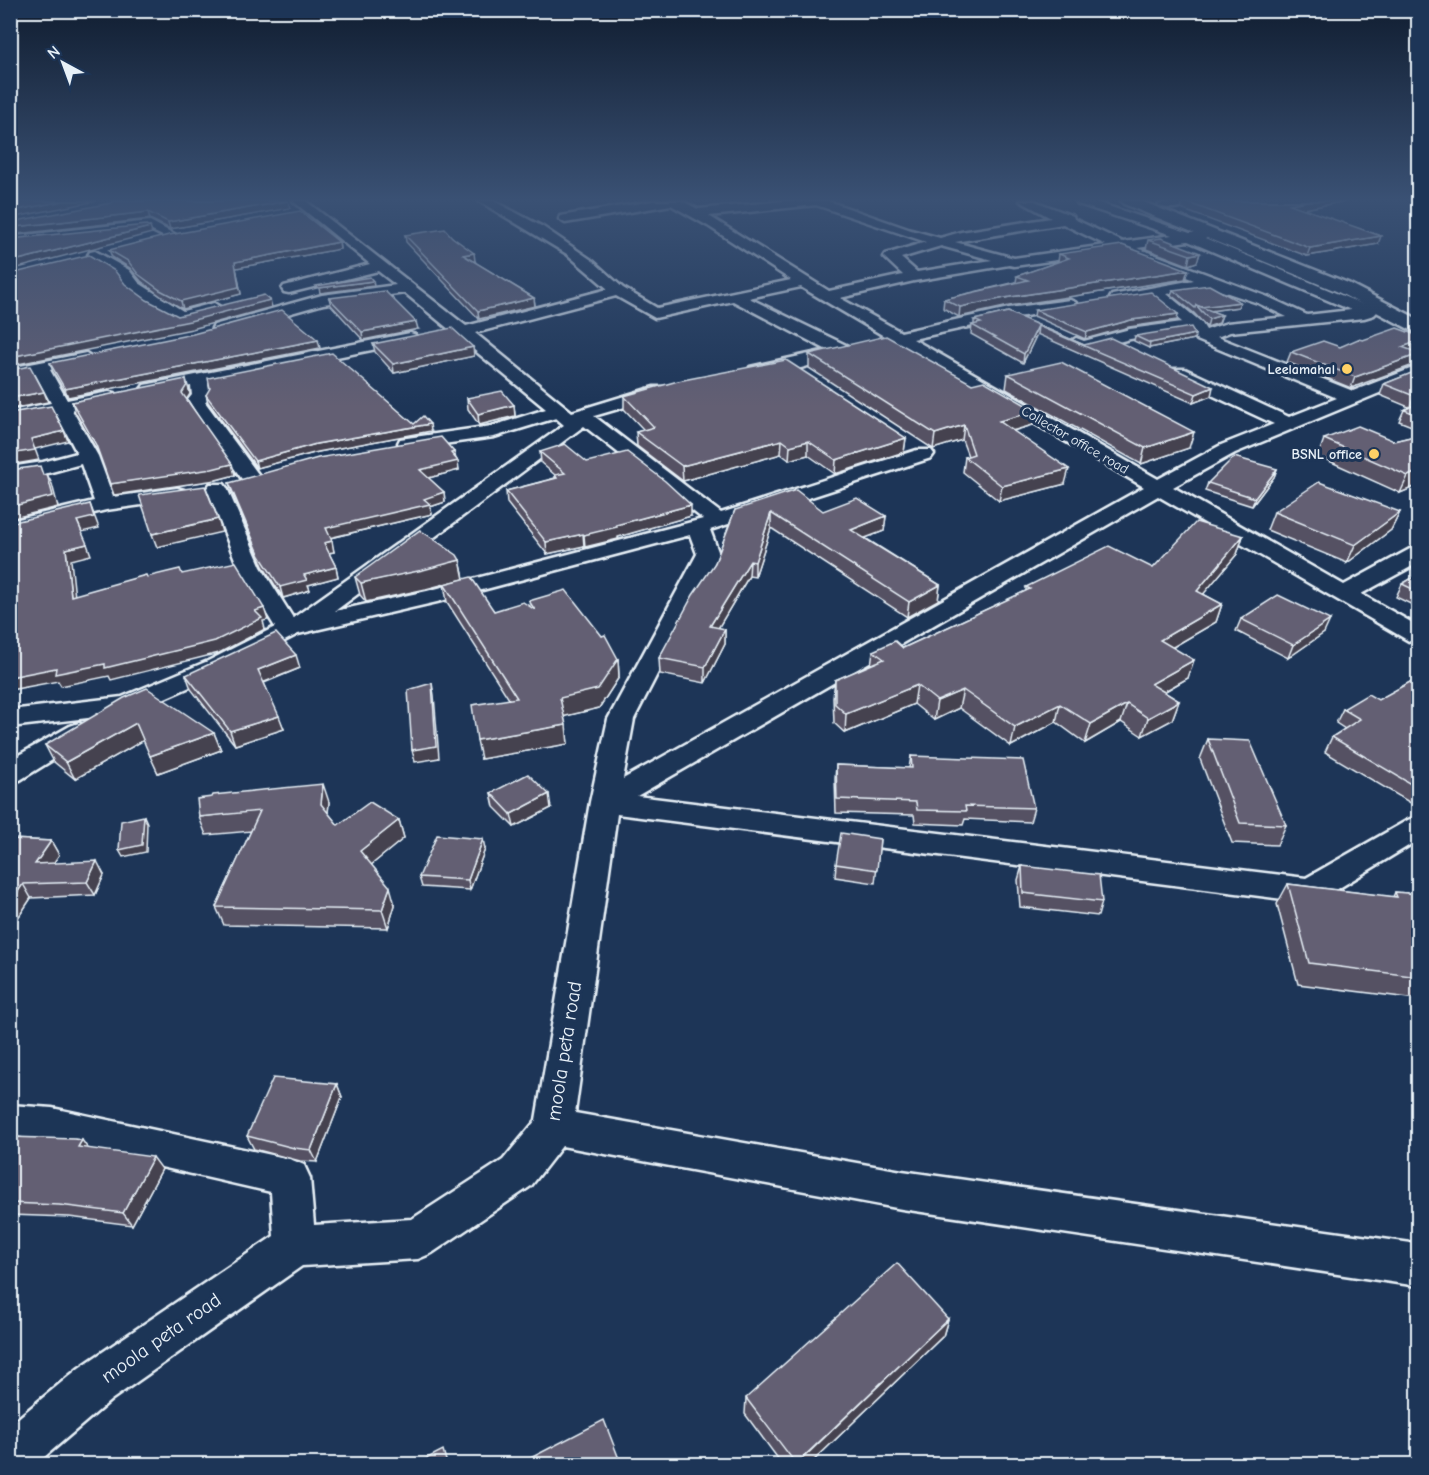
<svg xmlns="http://www.w3.org/2000/svg" width="1429" height="1475" font-family="'Comic Neue',sans-serif">
<rect width="100%" height="100%" fill="#1d3557"/>
<filter id="ink" filterUnits="userSpaceOnUse"><feTurbulence type="fractalNoise" baseFrequency=".0167" numOctaves="2"/><feDisplacementMap in="SourceGraphic" scale="12" xChannelSelector="R" yChannelSelector="G"/><feConvolveMatrix kernelMatrix="1 2 1 2 8 2 1 2 1" color-interpolation-filters="sRGB"/></filter>
<g filter="url(#ink)">
<g fill="none" stroke-linecap="round" stroke-linejoin="round">
<g stroke="#e8f1f8" stroke-width="5">
<g id="minor">
<path d="M293,201H306L466,326L608,289L567,254L479,201H494L543,227L593,261L623,288L657,308L791,280L708,226L671,205L565,223L559,219L560,216L653,201H682L698,209L784,201H828L911,230L940,238L961,232L1051,218L1020,201H1035L1073,216L1074,219L1123,242L1172,235L1078,204L1076,201H1093L1190,233L1213,231L1215,234L1213,237L1205,238L1374,309L1377,312L1374,315L1364,318L1230,332L1217,337L1353,391L1418,366V377L1235,453L1173,487L1344,585L1410,549L1418,548V563L1361,594L1418,626V643L1409,641L1158,496L637,796L1306,878L1408,820L1418,816V840L1336,890L1338,892L1333,900L1322,904L617,814L575,1113L902,1171L1418,1244V1286L902,1209L562,1146L531,1186L432,1253L418,1259L302,1266L111,1400L36,1464H10V1425L79,1368L274,1236L271,1192L52,1142L10,1139V1105L52,1108L290,1159L304,1165L310,1178L314,1225L412,1219L503,1160L536,1120L590,802L608,719L697,554L690,535L437,602L298,634L226,671L131,713L10,727V710L122,697L208,661L275,627L238,567L207,488L210,484H224L227,488L261,567L293,618L564,425L556,418L494,437L407,449L400,447L398,443L400,439L492,426L546,409L405,293L323,304L220,333L214,331L212,328L214,325L322,295L396,285L378,271L289,293L284,292L282,289L284,286L370,264ZM816,205L926,242L886,254L884,257L903,275L829,291L709,216ZM1063,224L1106,245L1014,258L955,242ZM1188,241L1351,310L1307,315L1268,297L1137,248ZM941,246L992,260L917,272L901,258ZM1120,251L1194,280L1112,295L1110,298L1112,301L1117,302L1151,297L1182,322L1130,329L1084,341L1076,338L1068,343L1070,346L1083,351L1130,339L1191,330L1197,340L1337,398L1289,417L1185,369H1173L1170,373L1173,377L1274,424L1221,445L1158,479L913,339L1009,318L1070,310L1078,305L1075,302L1070,300L1009,308L901,332L840,298L914,281L1009,265L1014,266ZM801,287L884,336L882,339L884,342L896,343L1144,487L623,779L634,719L719,554L710,530L931,458L934,454L931,450H917L721,513L594,416L666,395L669,391L666,387H654L572,412L475,333L616,296L655,318L733,301L827,350L750,367L748,371L750,375C771,380 827,360 850,353L852,350L850,347L749,298ZM1210,287L1258,303L1287,317L1227,323L1206,330L1201,322L1167,294ZM584,426L703,519L427,591L335,611Z"/>
<path d="M1169,201H1198C1190,207 1166,211 1158,205Z"/>
<polygon points="150,221 176,235 169,239 148,229 10,243 10,233 17,236"/>
<polygon points="95,251 129,270 139,283 183,311 214,303 222,308 219,311 181,321 151,305 129,289 119,276 90,258 88,255 90,252"/>
<polygon points="410,333 416,335 418,338 416,341 208,383 210,396 205,402 261,478 258,482 244,482 187,401 192,395 191,386 150,394 144,393 141,389 144,385 150,384"/>
<polygon points="86,353 94,358 92,362 50,370 67,400 109,392 115,393 118,397 115,401 72,410 98,456 113,497 177,488 184,490 187,494 184,498 177,500 106,510 10,534 10,521 94,501 81,464 44,474 10,479 10,467 43,462 77,453 56,413 10,422 10,411 51,403 35,373 10,378 10,368"/>
<polygon points="79,723 88,726 92,732 88,738 20,780 10,782 10,760 70,726"/>
</g>
</g>
<g stroke="#e8f1f8" stroke-width="5">
<polygon id="major" points="1121,201 1141,201 1348,283 1418,319 1418,332 1411,330 1336,291 1124,204"/>
</g>
<use href="#minor" fill="#1d3557" fill-rule="evenodd"/>
<use href="#major" fill="#1d3557" fill-rule="evenodd"/>
</g>
<g fill="#555163" stroke="#e8f1f8" stroke-width="1.5">
<polygon points="10,201 20,216 14,220 16,221 288,201 290,208 170,229 150,219 17,234 10,232"/>
<polygon points="1183,201 1346,201 1304,209 1378,244 1307,256 1181,209"/>
<polygon points="405,235 452,237 475,261 473,261 534,298 535,306 479,319 406,242"/>
<polygon points="1148,240 1200,253 1197,262 1188,265 1146,249"/>
<polygon points="339,242 340,249 236,268 241,294 183,309 162,297 141,281 130,268 112,257 109,250"/>
<polygon points="1059,254 1188,270 1185,279 1009,306 959,317 943,308 944,299 1016,282 1017,276 1058,262"/>
<polygon points="1173,290 1238,307 1210,311 1222,315 1219,323 1207,327 1194,313 1171,295"/>
<polygon points="329,298 418,329 363,340 331,305"/>
<polygon points="1035,310 1178,314 1177,320 1129,327 1085,339 1034,316"/>
<polygon points="1008,312 1084,345 1211,396 1193,403 1037,334 1023,363 971,334 972,325 974,325 974,320"/>
<polygon points="1195,334 1194,339 1149,348 1134,341 1135,336"/>
<polygon points="1419,336 1419,350 1414,352 1419,353 1419,358 1416,364 1351,388 1287,362 1291,352 1340,347 1363,340"/>
<polygon points="373,344 473,347 474,356 394,373 375,352"/>
<polygon points="320,348 68,397 53,372 50,363"/>
<polygon points="809,354 1033,425 1013,431 1065,484 999,501 963,472 965,457 968,456 962,440 933,449 809,368"/>
<polygon points="1419,370 1419,429 1399,421 1404,410 1409,407 1380,395 1384,384"/>
<polygon points="1008,374 1189,448 1141,464 1006,389"/>
<polygon points="189,389 190,394 187,399 235,475 216,480 114,495 99,454 75,412 72,402"/>
<polygon points="206,395 414,424 431,431 318,452 257,468 208,402"/>
<polygon points="624,396 906,438 904,452 835,474 808,455 789,460 781,454 683,481 637,446 636,432 644,430 624,409"/>
<polygon points="467,398 514,405 515,416 479,425 468,409"/>
<polygon points="1419,435 1419,485 1400,493 1318,456 1324,439 1394,441"/>
<polygon points="454,452 459,470 428,478 444,492 445,502 430,507 432,514 330,538 334,552 329,553 336,567 338,577 308,585 310,590 283,598 263,566 232,492 229,483"/>
<polygon points="540,452 587,462 691,516 618,537 618,539 585,547 584,546 547,554 507,503 506,491 555,478 555,475 541,463"/>
<polygon points="1277,469 1274,477 1252,506 1205,491 1208,483"/>
<polygon points="735,510 823,511 886,516 884,531 865,538 940,585 938,600 907,617 771,528 755,577 749,576 718,628 725,629 725,644 705,683 660,674 659,658 715,563"/>
<polygon points="1274,512 1400,512 1391,530 1347,563 1267,530"/>
<polygon points="1243,536 1237,554 1203,594 1222,604 1216,622 1173,647 1188,678 1164,692 1179,701 1172,720 1142,736 1121,722 1085,743 1056,722 1011,746 959,708 934,720 914,704 845,733 834,723 833,698 835,680 871,665 873,651 903,648 1026,591 1026,587 1153,568"/>
<polygon points="460,560 464,579 494,611 530,607 529,601 618,659 619,677 599,708 564,716 568,744 481,759 509,699 447,602 444,584 366,602 360,595 355,577"/>
<polygon points="1419,574 1419,608 1396,597 1402,584"/>
<polygon points="1241,619 1324,633 1288,658 1236,631"/>
<polygon points="300,668 264,683 284,729 235,745 191,689 186,675"/>
<polygon points="1419,677 1419,808 1325,752 1332,737 1345,729 1336,723 1343,709 1378,700"/>
<polygon points="214,733 221,750 158,773 144,740 75,779 54,762 45,745"/>
<polygon points="1208,739 1286,825 1277,845 1232,843 1200,759"/>
<polygon points="911,756 1034,808 1030,822 965,819 963,825 915,823 914,815 836,813 835,779 836,765 909,768"/>
<polygon points="491,793 551,808 514,827 494,807"/>
<polygon points="329,802 328,813 338,825 399,820 404,838 371,865 395,905 388,928 224,925 216,907 251,831 206,835 199,817"/>
<polygon points="1419,836 1419,849 1413,846"/>
<polygon points="10,839 51,841 59,855 53,863 104,875 95,895 31,898 10,930"/>
<polygon points="880,839 875,883 835,877 836,864"/>
<polygon points="485,849 470,890 422,887 419,877"/>
<polygon points="1022,866 1102,902 1098,916 1020,907 1018,880"/>
<polygon points="1288,884 1393,897 1395,892 1419,894 1419,1003 1417,999 1298,984 1277,904"/>
<polygon points="337,1084 342,1097 317,1162 300,1161 254,1149 247,1136"/>
<polygon points="10,1129 12,1129 18,1137 87,1148 162,1169 132,1225 69,1217 10,1215"/>
<polygon points="948,1319 943,1336 810,1464 782,1464 745,1414 746,1398"/>
</g>
<g fill="#454250" stroke="#e8f1f8" stroke-width="1.5">
<polygon points="63,201 97,201 20,216 12,221 10,218 10,214 17,210"/>
<polygon points="288,201 290,208 170,229 168,222"/>
<polygon points="1307,201 1346,201 1288,212 1290,204"/>
<polygon points="148,212 150,219 17,234 15,227"/>
<polygon points="150,227 152,233 10,270 10,262"/>
<polygon points="1381,236 1378,244 1307,256 1310,248"/>
<polygon points="339,242 340,249 236,268 241,294 183,309 181,301 235,262"/>
<polygon points="474,253 475,261 464,262 463,255"/>
<polygon points="1200,253 1197,262 1188,265 1190,255"/>
<polygon points="1188,270 1185,279 1009,306 959,317 960,307 1010,297"/>
<polygon points="373,281 374,286 320,293 319,288"/>
<polygon points="534,298 535,306 479,319 478,311"/>
<polygon points="270,300 272,307 192,329 13,365 10,360 10,357"/>
<polygon points="1240,302 1238,307 1202,312 1198,307"/>
<polygon points="1178,314 1177,320 1129,327 1085,339 1087,332 1131,320"/>
<polygon points="1222,315 1219,323 1207,327 1209,319"/>
<polygon points="416,322 418,329 363,340 362,332"/>
<polygon points="1038,326 1037,334 1023,363 1024,354"/>
<polygon points="1195,334 1194,339 1149,348 1150,343"/>
<polygon points="318,340 320,348 68,397 65,389"/>
<polygon points="1419,341 1419,350 1397,358 1402,347"/>
<polygon points="473,347 474,356 394,373 393,364"/>
<polygon points="1419,354 1419,358 1416,364 1351,388 1355,377"/>
<polygon points="186,379 190,394 185,402 182,393"/>
<polygon points="1213,387 1211,396 1193,403 1196,394"/>
<polygon points="44,392 48,402 10,409 10,398"/>
<polygon points="1419,395 1419,404 1410,407 1414,396"/>
<polygon points="514,405 515,416 479,425 478,414"/>
<polygon points="1036,411 1033,425 997,435 999,421"/>
<polygon points="430,424 431,431 318,452 257,468 255,461 316,444"/>
<polygon points="964,425 962,440 933,449 935,434"/>
<polygon points="64,431 68,441 35,449 39,460 10,465 10,454 31,439"/>
<polygon points="1194,432 1189,448 1141,464 1145,448"/>
<polygon points="906,438 904,452 835,474 836,460"/>
<polygon points="782,440 781,454 683,481 682,466"/>
<polygon points="808,441 808,455 789,460 790,446"/>
<polygon points="454,452 456,461 458,461 459,470 421,480 420,470 451,453"/>
<polygon points="232,464 235,475 216,480 114,495 110,484"/>
<polygon points="1069,469 1065,484 999,501 1002,486"/>
<polygon points="1277,469 1274,477 1252,506 1255,498"/>
<polygon points="1419,471 1419,485 1400,493 1408,476"/>
<polygon points="47,474 52,484 58,507 10,519 10,507"/>
<polygon points="444,492 445,502 430,507 432,514 329,538 326,528"/>
<polygon points="90,504 99,528 82,532 77,521"/>
<polygon points="691,505 691,516 618,537 618,539 585,547 584,535 616,525"/>
<polygon points="1400,512 1391,530 1347,563 1355,545"/>
<polygon points="771,513 771,528 755,577 755,562"/>
<polygon points="886,516 884,531 849,544 851,530"/>
<polygon points="218,519 222,532 157,547 152,534"/>
<polygon points="583,534 584,546 547,554 546,542"/>
<polygon points="1243,536 1237,554 1191,609 1197,591"/>
<polygon points="332,541 334,552 327,553 324,543"/>
<polygon points="87,544 91,555 71,560 76,607 71,596 66,549"/>
<polygon points="460,560 464,579 426,589 366,602 361,583"/>
<polygon points="750,561 749,576 710,642 710,626"/>
<polygon points="336,567 338,577 308,585 310,590 283,598 280,587 304,575"/>
<polygon points="940,585 938,600 907,617 909,602"/>
<polygon points="1222,604 1216,622 1154,658 1160,640"/>
<polygon points="264,608 268,620 263,621 265,629 219,653 111,680 109,676 61,686 58,681 10,690 10,677"/>
<polygon points="1330,620 1324,633 1288,658 1293,645"/>
<polygon points="725,629 725,644 705,683 705,667"/>
<polygon points="296,655 300,668 262,683 258,670"/>
<polygon points="618,659 619,677 599,708 562,717 560,698"/>
<polygon points="1194,660 1188,678 1145,702 1151,684"/>
<polygon points="432,683 434,695 439,758 415,762 412,750"/>
<polygon points="917,685 914,704 845,733 846,714"/>
<polygon points="963,690 959,708 934,720 937,701"/>
<polygon points="1179,701 1172,720 1142,736 1148,718"/>
<polygon points="1060,704 1056,722 1011,746 1015,727"/>
<polygon points="1127,704 1121,722 1085,743 1091,724"/>
<polygon points="279,716 284,729 235,745 230,731"/>
<polygon points="136,723 144,740 75,779 66,762"/>
<polygon points="566,725 568,744 481,759 477,740"/>
<polygon points="214,733 221,750 158,773 150,756"/>
<polygon points="323,784 329,802 327,823 321,804"/>
<polygon points="549,794 551,808 514,827 511,814"/>
<polygon points="144,816 147,823 146,852 123,857 119,850"/>
<polygon points="399,820 404,838 365,870 360,851"/>
<polygon points="483,839 485,849 470,890 468,880"/>
<polygon points="51,841 59,855 43,878 35,864"/>
<polygon points="97,861 104,875 95,895 87,882"/>
<polygon points="23,884 31,898 10,930 10,903"/>
<polygon points="390,887 395,905 388,928 382,910"/>
<polygon points="337,1084 342,1097 317,1162 311,1150"/>
<polygon points="12,1129 22,1142 10,1140 10,1131"/>
<polygon points="82,1140 91,1153 78,1147"/>
<polygon points="153,1157 162,1169 132,1225 123,1213"/>
<polygon points="948,1319 943,1336 810,1464 797,1464"/>
</g>
<g fill="#635e73" stroke="#e8f1f8" stroke-width="1.5">
<polygon points="10,201 63,201 17,210 10,214"/>
<polygon points="114,201 288,201 168,222 148,212 15,227 10,226 10,216 16,221 111,203"/>
<polygon points="1183,201 1307,201 1290,204 1381,236 1310,248"/>
<polygon points="300,211 339,242 235,262 239,287 181,301 160,290 138,274 128,261 109,250 169,235"/>
<polygon points="146,225 150,227 10,262 10,239"/>
<polygon points="445,229 452,237 474,253 463,255 534,298 478,311 405,235"/>
<polygon points="1161,238 1200,253 1190,255 1148,240"/>
<polygon points="1122,245 1188,270 1010,297 960,307 944,299 1028,280 1017,276 1069,258 1059,254"/>
<polygon points="89,255 115,271 125,284 147,300 178,316 264,295 270,300 190,321 10,357 10,274"/>
<polygon points="370,277 373,281 319,288 316,286"/>
<polygon points="1209,285 1240,302 1201,307 1196,305 1195,308 1173,290"/>
<polygon points="385,291 416,322 362,332 329,298"/>
<polygon points="1151,292 1178,314 1131,320 1087,332 1035,310"/>
<polygon points="1196,305 1222,315 1209,319"/>
<polygon points="282,310 318,340 65,389 50,363 193,334"/>
<polygon points="1008,312 1084,345 1111,338 1213,387 1196,394 1038,326 1024,354 972,325 981,323 974,320"/>
<polygon points="1191,327 1195,334 1150,343 1135,336"/>
<polygon points="452,328 473,347 393,364 373,344"/>
<polygon points="1397,328 1419,336 1419,341 1402,347 1419,353 1419,354 1355,377 1291,352 1323,341 1340,347 1358,339 1363,340"/>
<polygon points="886,336 972,384 984,381 1036,411 999,421 1069,469 1002,486 965,457 974,454 964,425 935,434 809,354"/>
<polygon points="332,353 414,424 423,416 430,424 316,444 255,461 206,395 210,388 208,378"/>
<polygon points="786,360 906,438 836,460 808,441 790,446 782,440 682,466 636,432 654,427 624,396 678,381"/>
<polygon points="1061,362 1194,432 1145,448 1008,374"/>
<polygon points="30,366 44,392 10,398 10,370"/>
<polygon points="1419,370 1419,395 1414,396 1384,384"/>
<polygon points="186,379 187,385 182,393 232,464 212,469 110,484 96,445 72,402"/>
<polygon points="502,391 514,405 478,414 467,398"/>
<polygon points="1419,403 1419,415 1404,410"/>
<polygon points="51,406 64,431 31,439 35,450 10,454 10,413"/>
<polygon points="1358,426 1394,441 1419,435 1419,471 1408,476 1324,439"/>
<polygon points="441,437 454,452 451,453 458,461 420,470 444,492 424,499 430,504 326,528 332,541 324,543 336,567 304,575 307,580 280,587 260,556 229,483 318,458"/>
<polygon points="565,444 587,462 627,452 665,481 691,505 616,525 617,527 584,535 583,534 546,542 506,491 557,478 555,475 565,473 540,452"/>
<polygon points="1234,457 1277,469 1255,498 1208,483"/>
<polygon points="40,466 43,475 47,474 53,496 10,507 10,470"/>
<polygon points="1319,482 1400,512 1355,545 1274,512"/>
<polygon points="205,486 218,519 152,534 139,495"/>
<polygon points="796,490 823,511 857,498 886,516 851,530 940,585 909,602 771,513 755,562 750,561 710,626 725,629 705,667 659,658 693,595 715,563 735,510"/>
<polygon points="90,504 94,517 77,521 87,544 66,549 71,596 146,575 147,577 180,569 182,574 236,562 264,608 255,611 262,618 215,641 105,668 105,664 55,674 56,668 10,677 10,523"/>
<polygon points="1196,522 1243,536 1197,591 1222,604 1160,640 1194,660 1151,684 1179,701 1148,718 1127,704 1091,724 1060,704 1015,727 963,690 937,701 917,685 846,714 835,704 835,680 884,659 873,651 895,641 903,648 1030,589 1026,587 1109,546 1153,568"/>
<polygon points="420,530 457,555 460,560 423,570 361,583 355,577"/>
<polygon points="1419,574 1419,592 1402,584"/>
<polygon points="471,577 494,611 523,602 535,610 529,601 566,590 602,636 605,635 618,659 598,689 560,698 566,725 477,740 472,705 517,698 444,584"/>
<polygon points="1278,595 1330,620 1293,645 1241,619"/>
<polygon points="276,633 296,655 258,670 279,716 230,731 186,675"/>
<polygon points="1419,677 1419,789 1332,737 1360,719 1343,709 1368,694 1378,700"/>
<polygon points="432,683 436,746 412,750 408,690"/>
<polygon points="147,688 214,733 150,756 136,723 66,762 45,745 124,698"/>
<polygon points="1208,739 1250,741 1286,825 1240,823"/>
<polygon points="911,756 1023,760 1034,808 965,806 966,811 917,810 916,802 837,799 836,765 912,768"/>
<polygon points="528,774 549,794 511,814 491,793"/>
<polygon points="323,784 321,804 338,825 370,802 399,820 360,851 390,887 382,910 216,907 260,811 199,817 197,799 212,797 213,795"/>
<polygon points="144,816 142,845 119,850 121,821"/>
<polygon points="841,833 880,839 877,870 836,864"/>
<polygon points="437,835 483,839 468,880 419,877"/>
<polygon points="10,839 51,841 35,864 97,861 87,882 23,884 10,903"/>
<polygon points="1022,866 1099,875 1102,902 1023,893"/>
<polygon points="1288,884 1397,897 1395,892 1419,894 1419,977 1309,963"/>
<polygon points="273,1078 337,1084 311,1150 294,1148 247,1136"/>
<polygon points="10,1137 75,1139 82,1140 78,1147 153,1157 123,1213 59,1205 10,1203"/>
<polygon points="897,1263 948,1319 796,1464 746,1398"/>
<polygon points="604,1420 621,1464 519,1464"/>
<polygon points="443,1450 447,1464 416,1464"/>
</g>
</g>
<linearGradient id="sky" x2="0" y2="1"><stop stop-color="#101d30"/><stop offset="0.49" stop-color="#3a5174"/><stop offset="1" stop-color="#3a5174" stop-opacity="0"/></linearGradient>
<rect width="1429" height="407" fill="url(#sky)"/>
<g fill="#ffd166" stroke="#1d3557" stroke-width="2">
<circle cx="1347" cy="369" r="6"/>
<circle cx="1374" cy="454" r="6"/>
</g>
<g text-anchor="middle" dominant-baseline="central" stroke-width="6" stroke-linejoin="round" paint-order="stroke">
<g font-size="14" font-weight="bold" fill="#e8f1f8" stroke="#1d3557" text-anchor="end">
<text x="1335" y="369">Leelamahal</text>
<text x="1362" y="454">BSNL office</text>
</g>
<g font-size="14" fill="#e8f1f8" stroke="#1d3557">
<text transform="translate(1075 440) rotate(30)">Collector office road</text>
</g>
<g font-size="20" fill="#e8f1f8" stroke="#1d3557">
<text transform="translate(564 1051) rotate(-81)">moola peta road</text>
<text transform="translate(161 1338) rotate(-35)">moola peta road</text>
</g>
</g>
<rect width="1429" height="1475" fill="none" stroke="#1d3557" stroke-width="36"/>
<rect x="18" y="18" width="1393" height="1439" fill="none" stroke="#e8f1f8" stroke-width="2" filter="url(#ink)"/>
<g transform="translate(63 63) rotate(319)" stroke="#1d3557" stroke-width="4.5" paint-order="stroke">
<path d="M0-4.5L10 22L0 15L-10 22Z" fill="#e8f1f8"/>
<text y="-9" font-size="16" font-weight="bold" text-anchor="middle" fill="#e8f1f8">N</text>
</g>
</svg>
